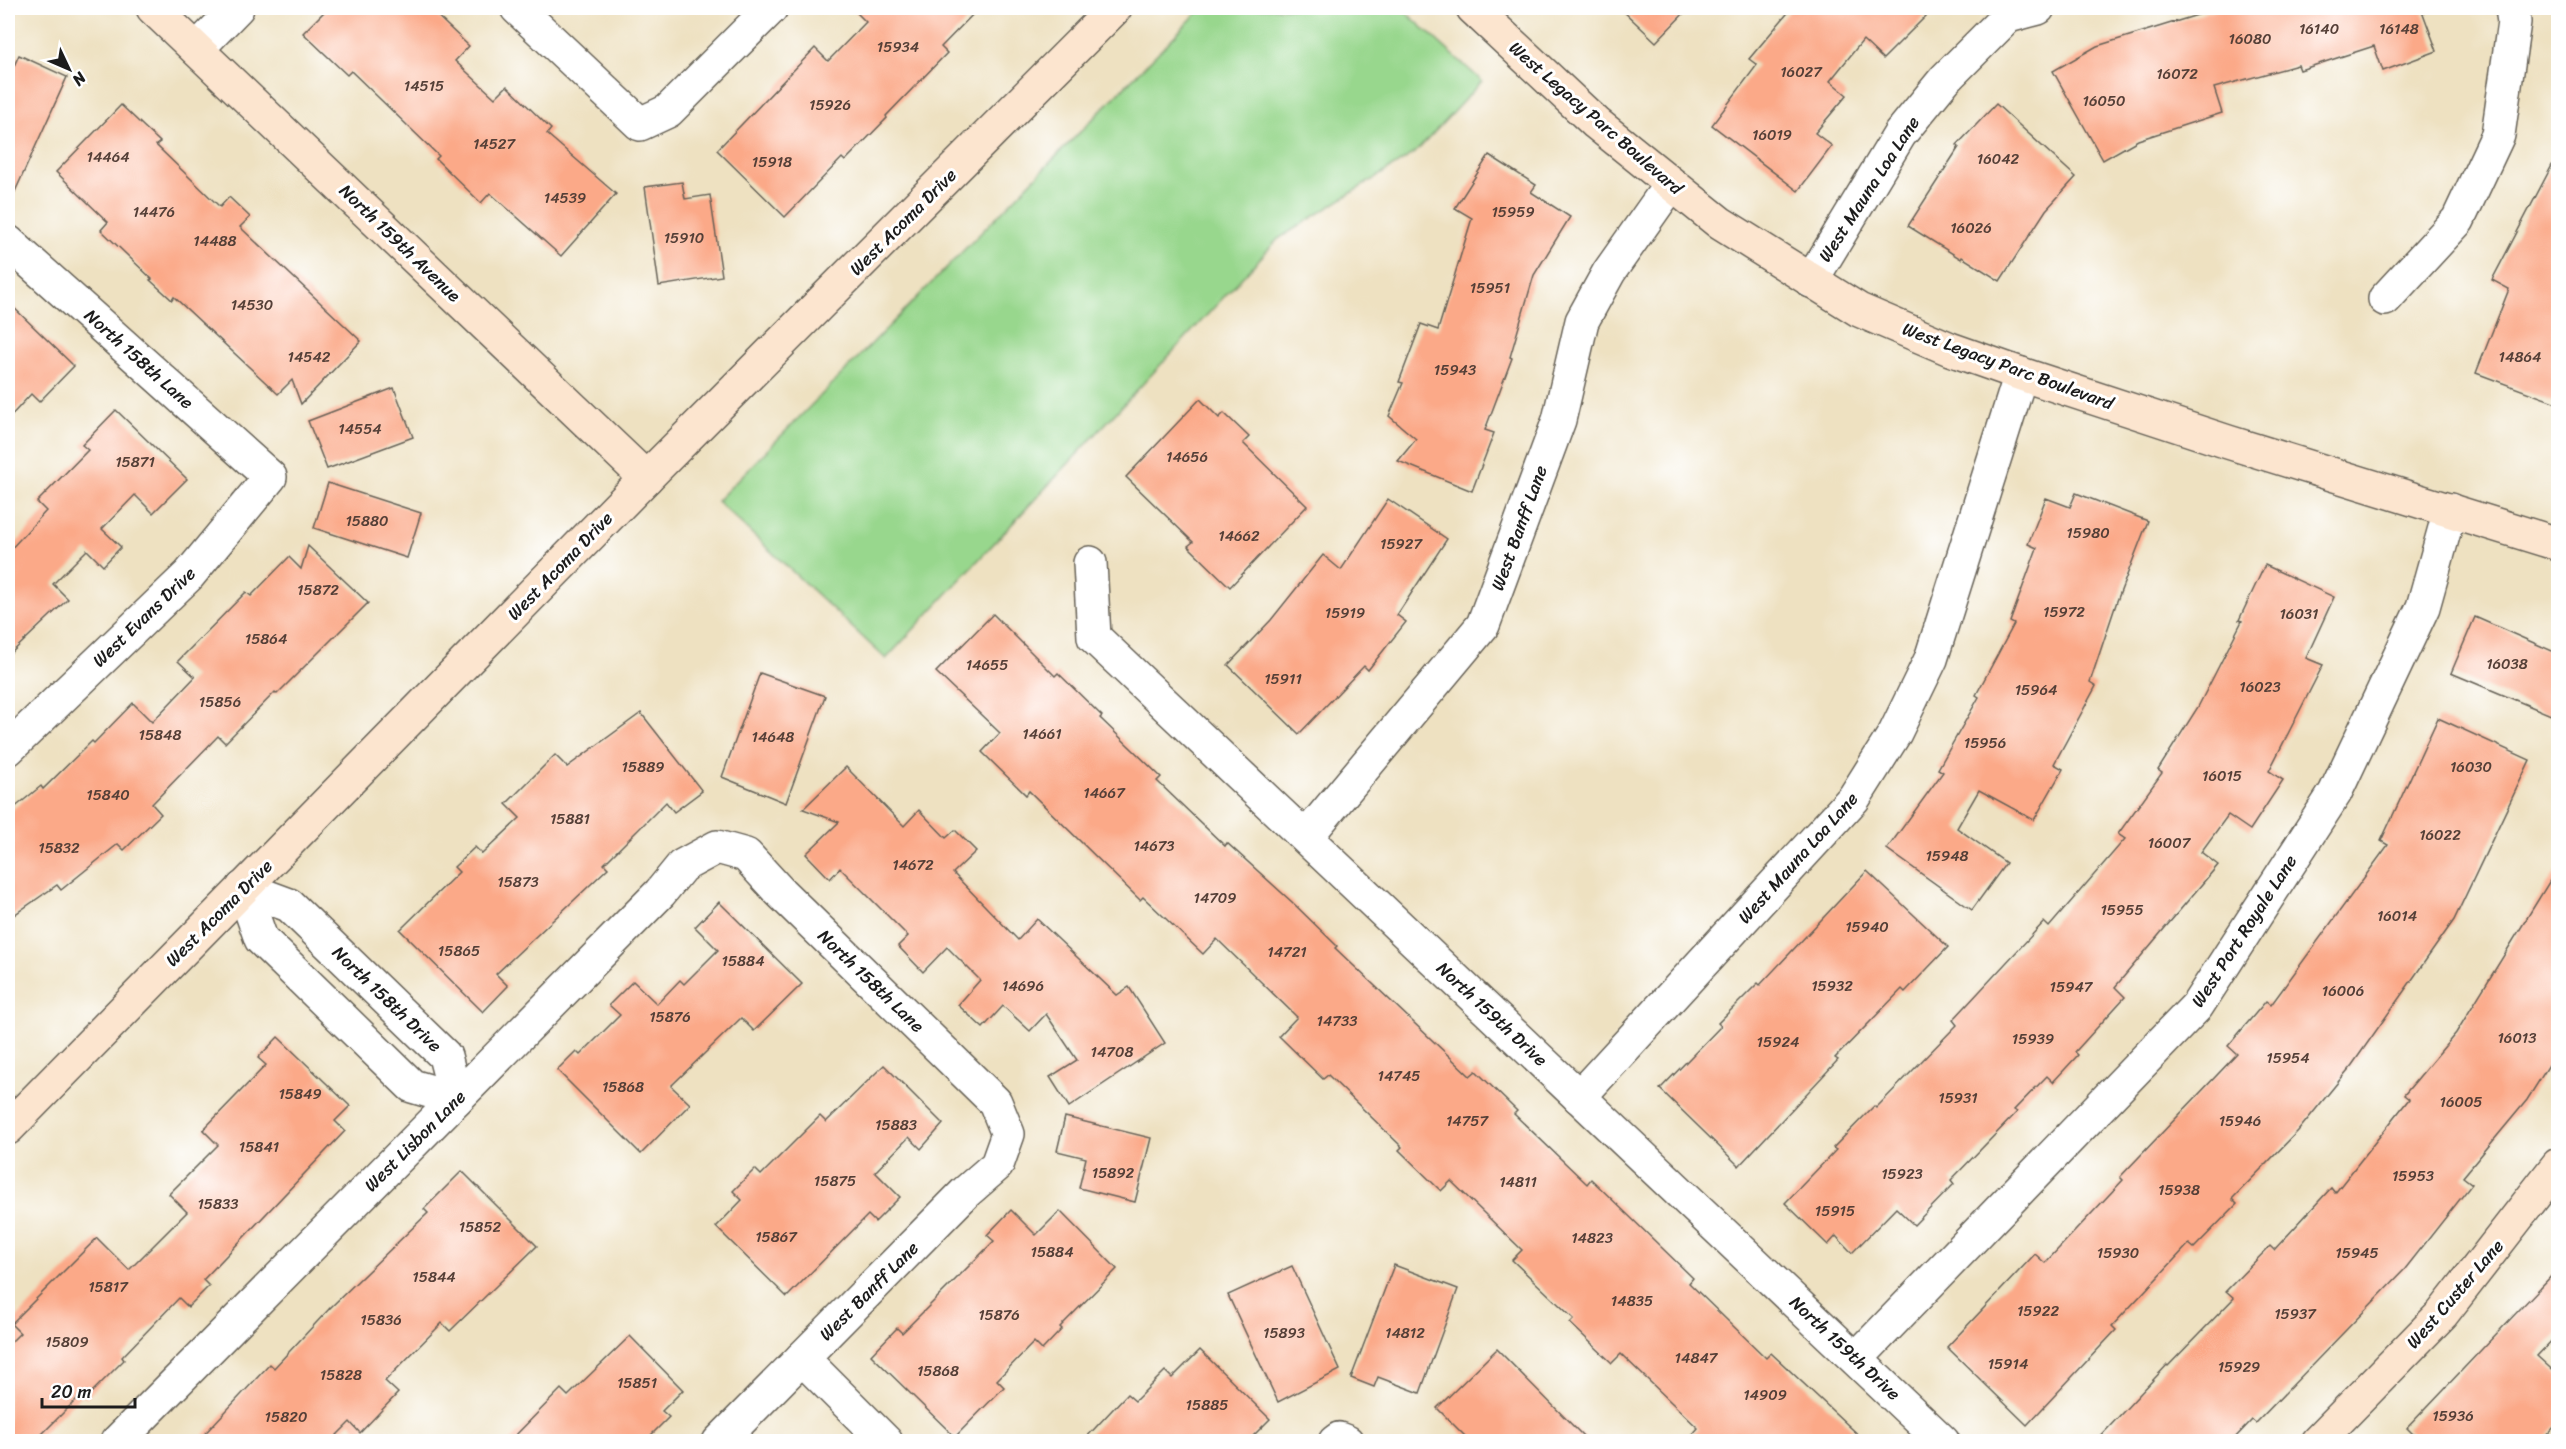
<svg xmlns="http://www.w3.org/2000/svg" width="2566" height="1449" font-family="Sriracha,sans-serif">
<rect width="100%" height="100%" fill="#fff"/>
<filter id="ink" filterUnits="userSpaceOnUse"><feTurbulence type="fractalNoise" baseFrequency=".0167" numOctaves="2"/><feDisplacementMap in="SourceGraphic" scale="12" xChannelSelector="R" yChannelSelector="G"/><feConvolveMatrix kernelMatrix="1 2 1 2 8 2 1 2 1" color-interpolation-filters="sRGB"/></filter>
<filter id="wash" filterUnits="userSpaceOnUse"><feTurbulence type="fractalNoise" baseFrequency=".008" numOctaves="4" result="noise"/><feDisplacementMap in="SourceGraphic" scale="24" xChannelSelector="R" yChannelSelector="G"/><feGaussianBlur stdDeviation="1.35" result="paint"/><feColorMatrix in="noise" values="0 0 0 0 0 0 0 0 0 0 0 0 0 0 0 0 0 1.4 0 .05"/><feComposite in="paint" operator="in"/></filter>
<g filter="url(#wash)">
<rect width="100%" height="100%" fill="#eee1c1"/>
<polygon fill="#98d78d" stroke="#5a7a54" stroke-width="1.5" points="1202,8 1401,8 1482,81 1415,153 1278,239 886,659 717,501"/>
<g id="blocks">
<g fill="#fba988">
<polygon points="328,8 429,8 469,46 455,61 495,98 507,86 551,129 547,134 616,194 561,256 490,193 481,203 436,159 439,156 351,71 347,75 303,33"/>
<polygon points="852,8 979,8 941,47 947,53 886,116 887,118 845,161 842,158 785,217 717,150 815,48 828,61 866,22"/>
<polygon points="1620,8 1689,8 1656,42"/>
<polygon points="1792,8 1934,8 1883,59 1863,40 1830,81 1847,95 1815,133 1832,146 1798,191 1712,125 1757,65 1749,59"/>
<polygon points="2220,8 2421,8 2437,51 2383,71 2374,46 2300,70 2298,65 2214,88 2222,113 2138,140 2103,160 2053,71 2097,46"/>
<polygon points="19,55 67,77 8,207 8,79"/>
<polygon points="1996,104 2076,177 2046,210 2000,281 1962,257 1961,259 1908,226 1959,147 1957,145"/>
<polygon points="121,105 160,142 156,145 220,207 229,197 250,217 240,227 361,341 301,404 292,380 278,394 174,297 172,300 150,280 152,279 101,230 108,222 56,172"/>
<polygon points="2559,152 2559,404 2476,373 2509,289 2492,280"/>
<polygon points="1489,155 1536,185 1531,192 1570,217 1534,275 1510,357 1512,358 1485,430 1494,433 1472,491 1398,461 1416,439 1389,416 1403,383 1399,382 1421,324 1438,330 1472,218 1455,208"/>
<polygon points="682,182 685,199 710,195 722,276 659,286 645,187"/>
<polygon points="8,302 74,366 39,402 31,394 8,419"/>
<polygon points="394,388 413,437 327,469 308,421"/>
<polygon points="1200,399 1219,418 1224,413 1249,437 1243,443 1307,506 1230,587 1188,546 1193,542 1126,477"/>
<polygon points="116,410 187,479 153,513 135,495 102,529 121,547 103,566 87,550 53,584 68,599 8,656 8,552 46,511 37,502 88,450 82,445"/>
<polygon points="328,483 421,513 407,558 314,528"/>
<polygon points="2076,493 2148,521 2117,601 2090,682 2096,686 2054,764 2063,769 2034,820 1979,790 1957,828 2006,863 1972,910 1887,849 1943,772 1938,769 1979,697 1976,695 2014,624 2010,622 2037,548 2028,544 2046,498 2070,507"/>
<polygon points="1388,499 1447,539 1397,615 1406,622 1368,670 1364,666 1299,734 1228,665 1271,620 1323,555 1341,570"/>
<polygon points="308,546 368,603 277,694 275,692 225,743 218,736 152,804 161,814 124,850 118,844 61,890 57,885 8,919 8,813 41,786 43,789 92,741 94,743 133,703 152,722 195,677 178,661 246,592 251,596 289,557 301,569"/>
<polygon points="2265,565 2334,597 2306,658 2323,665 2269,771 2283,780 2250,830 2228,815 2201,852 2218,865 2115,987 2125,997 2075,1052 2078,1055 2053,1082 2047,1076 2014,1110 2017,1112 1951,1180 1954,1184 1914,1225 1896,1208 1852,1253 1836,1236 1828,1245 1785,1203 1836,1150 1833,1148 1874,1106 1876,1108 1957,1025 1953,1020 2044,922 2049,927 2125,839 2118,834 2162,773 2158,770 2198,707 2242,621 2239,620"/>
<polygon points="993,614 1055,676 1058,673 1102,716 1100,718 1161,777 1157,781 1225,846 1227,843 1292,902 1337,946 1335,948 1470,1076 1476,1071 1517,1111 1514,1114 1587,1184 1591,1179 1693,1278 1689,1283 1766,1358 1771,1353 1866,1442 1686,1442 1698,1428 1621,1354 1612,1363 1570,1323 1574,1319 1512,1260 1522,1250 1451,1181 1441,1191 1399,1150 1402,1147 1328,1075 1323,1079 1279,1036 1297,1017 1217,939 1203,954 1143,897 1140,900 1029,791 1026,795 982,752 1000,733 936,672"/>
<polygon points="2475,617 2559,654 2559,699 2551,715 2451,673"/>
<polygon points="760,673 825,696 786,803 722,777"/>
<polygon points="641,713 702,791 674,812 666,802 604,864 608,868 496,974 508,986 483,1012 400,930 459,872 454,867 475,847 482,854 520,818 506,804 555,755 567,767"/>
<polygon points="2438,718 2530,760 2454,920 2352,1065 2298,1131 2232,1199 2237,1204 2194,1248 2189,1244 2112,1326 2116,1330 2027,1425 1947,1347 2035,1254 2045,1263 2123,1180 2120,1177 2237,1054 2228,1046 2266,1001 2271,1005 2388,845 2381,841"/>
<polygon points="846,767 904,826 919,810 946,838 955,830 976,851 953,873 1018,940 1037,919 1117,995 1129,987 1165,1043 1069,1107 1050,1077 1077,1060 1046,1014 1030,1031 1003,1006 983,1028 958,1005 980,980 947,947 923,972 898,946 908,936 840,868 830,879 806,854 839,822 803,809"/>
<polygon points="2559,866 2559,1049 2527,1100 2463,1177 2472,1184 2405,1269 2256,1423 2252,1420 2231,1442 2095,1442 2167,1365 2168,1366 2234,1298 2226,1291 2270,1246 2274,1250 2331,1188 2335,1193 2409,1099 2404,1095 2456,1033"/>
<polygon points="1867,871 1948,947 1905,992 1902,989 1835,1058 1838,1060 1739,1166 1660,1089 1721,1026 1718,1023 1758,983 1760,985"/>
<polygon points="719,902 802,984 754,1031 741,1018 671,1086 690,1104 641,1154 557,1070 576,1051 580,1055 620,1015 609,1005 633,981 657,1004 680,980 684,984 718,950 695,927"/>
<polygon points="278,1037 350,1106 335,1121 345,1131 203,1280 209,1286 188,1307 179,1298 122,1357 124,1360 86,1398 82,1394 34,1442 8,1442 8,1345 20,1333 11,1324 97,1238 129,1270 187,1212 169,1194 218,1145 203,1130 266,1065 258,1058"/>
<polygon points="884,1065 943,1124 921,1149 909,1137 875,1172 900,1197 875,1222 868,1215 787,1297 716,1227 742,1200 733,1191 755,1169 761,1175 820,1116 826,1122"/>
<polygon points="1065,1117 1151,1138 1135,1202 1079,1188 1086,1158 1057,1151"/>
<polygon points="462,1171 537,1246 450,1331 442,1323 385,1381 398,1393 360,1433 350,1422 330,1442 197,1442 270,1364 274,1368 330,1308 428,1213 424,1209"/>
<polygon points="1011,1210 1036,1235 1060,1211 1117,1269 1060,1327 1062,1329 1042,1350 1034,1342 997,1380 1004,1387 955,1437 871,1355 897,1328 902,1333 994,1241 987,1235"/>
<polygon points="1394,1265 1458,1289 1420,1393 1378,1377 1374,1387 1351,1378"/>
<polygon points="1292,1266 1340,1370 1278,1402 1228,1295"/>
<polygon points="2559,1268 2559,1333 2537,1356 2559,1376 2559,1422 2540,1442 2421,1442 2407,1428"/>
<polygon points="630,1336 683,1390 662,1411 669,1417 644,1442 509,1442 561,1389 568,1396"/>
<polygon points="1497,1349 1589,1442 1471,1442 1437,1408"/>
<polygon points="1200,1350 1270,1419 1247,1442 1082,1442 1127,1394 1135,1401 1165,1371 1172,1378"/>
</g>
</g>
</g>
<g filter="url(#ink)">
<use href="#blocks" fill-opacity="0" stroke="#666156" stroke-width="1.5"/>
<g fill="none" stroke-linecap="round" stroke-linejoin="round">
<g stroke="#666156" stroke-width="36">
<g id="street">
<polyline points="517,8 640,124 668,111 771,8"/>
<polyline points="197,49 237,8"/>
<polyline points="8,242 270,477 189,575 8,749"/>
<polyline points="1811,281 1900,134 1945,79 2008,16 2038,8"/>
<polyline points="2385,299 2458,220 2498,135 2514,22 2512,8"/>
<polyline points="1090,563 1094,637 1943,1442"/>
<polyline points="1306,837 1483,625 1559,420 1582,321 1609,272 1671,184"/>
<polyline points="243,888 261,939 412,1086 456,1099"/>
<polyline points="243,888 289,905 445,1056 456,1099"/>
<polyline points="1579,1097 1854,798 1895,733 1931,659 2021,374"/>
<polyline points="802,1358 886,1442"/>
<polyline points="1856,1359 2197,1006 2335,793 2423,607 2450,510"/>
<polyline points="117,1442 660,893 682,866 717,847 746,855 779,891 995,1102 1008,1134 997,1165 966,1192 719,1442"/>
<polyline points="1335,1442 1339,1439 1347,1442"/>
</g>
</g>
<g stroke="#666156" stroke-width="36">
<g id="secondary">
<polyline points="153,8 646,478"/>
<polyline points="1473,8 1596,123 1720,223 1859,310 1950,349 2021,374 2228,442 2558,544"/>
<polyline points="8,1128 655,469 1115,8"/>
<polyline points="2317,1442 2442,1314 2558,1165"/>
</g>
</g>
<use href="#street" stroke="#fff" stroke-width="33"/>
<use href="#secondary" stroke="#fce5cf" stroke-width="33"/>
</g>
</g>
<g text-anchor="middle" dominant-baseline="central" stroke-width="6" stroke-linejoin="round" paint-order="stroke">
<g font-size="15" fill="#543f37">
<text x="2319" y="29">16140</text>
<text x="2399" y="29">16148</text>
<text x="2250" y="39">16080</text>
<text x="898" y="47">15934</text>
<text x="1801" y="72">16027</text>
<text x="2177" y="74">16072</text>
<text x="424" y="86">14515</text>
<text x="2104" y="101">16050</text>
<text x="830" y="105">15926</text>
<text x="1772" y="135">16019</text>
<text x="494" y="144">14527</text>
<text x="108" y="157">14464</text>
<text x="1998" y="159">16042</text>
<text x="772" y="162">15918</text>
<text x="565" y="198">14539</text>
<text x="154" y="212">14476</text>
<text x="1513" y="212">15959</text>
<text x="1971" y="228">16026</text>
<text x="684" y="238">15910</text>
<text x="215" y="241">14488</text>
<text x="1490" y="288">15951</text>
<text x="252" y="305">14530</text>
<text x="309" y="357">14542</text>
<text x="2520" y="357">14864</text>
<text x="1455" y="370">15943</text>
<text x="360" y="429">14554</text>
<text x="1187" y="457">14656</text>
<text x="135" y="462">15871</text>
<text x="367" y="521">15880</text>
<text x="2088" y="533">15980</text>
<text x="1239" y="536">14662</text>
<text x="1401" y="544">15927</text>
<text x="318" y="590">15872</text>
<text x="2064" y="612">15972</text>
<text x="1345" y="613">15919</text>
<text x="2299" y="614">16031</text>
<text x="266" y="639">15864</text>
<text x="2507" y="664">16038</text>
<text x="987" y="665">14655</text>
<text x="1283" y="679">15911</text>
<text x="2260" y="687">16023</text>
<text x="2036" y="690">15964</text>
<text x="220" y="702">15856</text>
<text x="1042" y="734">14661</text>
<text x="160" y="735">15848</text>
<text x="773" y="737">14648</text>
<text x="1985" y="743">15956</text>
<text x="643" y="767">15889</text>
<text x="2471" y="767">16030</text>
<text x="2222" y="776">16015</text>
<text x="1104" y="793">14667</text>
<text x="108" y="795">15840</text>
<text x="570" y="819">15881</text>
<text x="2440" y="835">16022</text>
<text x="2169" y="843">16007</text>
<text x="1154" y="846">14673</text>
<text x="59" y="848">15832</text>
<text x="1947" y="856">15948</text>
<text x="913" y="865">14672</text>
<text x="518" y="882">15873</text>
<text x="1215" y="898">14709</text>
<text x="2122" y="910">15955</text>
<text x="2397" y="916">16014</text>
<text x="1867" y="927">15940</text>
<text x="459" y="951">15865</text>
<text x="1287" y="952">14721</text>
<text x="743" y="961">15884</text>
<text x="1023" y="986">14696</text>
<text x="1832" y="986">15932</text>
<text x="2071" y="987">15947</text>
<text x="2343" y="991">16006</text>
<text x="670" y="1017">15876</text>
<text x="1337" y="1021">14733</text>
<text x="2517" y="1038">16013</text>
<text x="2033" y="1039">15939</text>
<text x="1778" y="1042">15924</text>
<text x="1112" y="1052">14708</text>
<text x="2288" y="1058">15954</text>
<text x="1399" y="1076">14745</text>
<text x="623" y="1087">15868</text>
<text x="300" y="1094">15849</text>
<text x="1958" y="1098">15931</text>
<text x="2461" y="1102">16005</text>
<text x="1467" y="1121">14757</text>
<text x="2240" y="1121">15946</text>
<text x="896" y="1125">15883</text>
<text x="259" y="1147">15841</text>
<text x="1113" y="1173">15892</text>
<text x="1902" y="1174">15923</text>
<text x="2413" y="1176">15953</text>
<text x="835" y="1181">15875</text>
<text x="1518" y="1182">14811</text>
<text x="2179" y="1190">15938</text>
<text x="218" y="1204">15833</text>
<text x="1835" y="1211">15915</text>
<text x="480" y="1227">15852</text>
<text x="776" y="1237">15867</text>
<text x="1592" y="1238">14823</text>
<text x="1052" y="1252">15884</text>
<text x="2118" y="1253">15930</text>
<text x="2357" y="1253">15945</text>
<text x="434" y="1277">15844</text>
<text x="108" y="1287">15817</text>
<text x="1632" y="1301">14835</text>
<text x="2038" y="1311">15922</text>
<text x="2295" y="1314">15937</text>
<text x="999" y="1315">15876</text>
<text x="381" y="1320">15836</text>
<text x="1284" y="1333">15893</text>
<text x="1405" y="1333">14812</text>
<text x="67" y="1342">15809</text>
<text x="1696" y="1358">14847</text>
<text x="2008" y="1364">15914</text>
<text x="2239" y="1367">15929</text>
<text x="938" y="1371">15868</text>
<text x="341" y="1375">15828</text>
<text x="637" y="1383">15851</text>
<text x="1765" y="1395">14909</text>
<text x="1207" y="1405">15885</text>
<text x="2453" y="1416">15936</text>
<text x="286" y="1417">15820</text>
</g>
<g font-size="18" fill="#1c1c1c" stroke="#fff">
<text transform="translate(1596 118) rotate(41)">West Legacy Parc Boulevard</text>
<text transform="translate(1869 189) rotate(-57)">West Mauna Loa Lane</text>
<text transform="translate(903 222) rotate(-45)">West Acoma Drive</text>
<text transform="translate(400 243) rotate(44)">North 159th Avenue</text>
<text transform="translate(139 359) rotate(42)">North 158th Lane</text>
<text transform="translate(2008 366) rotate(20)">West Legacy Parc Boulevard</text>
<text transform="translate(1519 528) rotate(-70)">West Banff Lane</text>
<text transform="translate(560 566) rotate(-46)">West Acoma Drive</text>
<text transform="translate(144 617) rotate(-44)">West Evans Drive</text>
<text transform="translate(1798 858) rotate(-48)">West Mauna Loa Lane</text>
<text transform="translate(219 913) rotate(-45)">West Acoma Drive</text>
<text transform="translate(2244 931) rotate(-57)">West Port Royale Lane</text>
<text transform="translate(871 981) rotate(44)">North 158th Lane</text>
<text transform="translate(387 999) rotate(44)">North 158th Drive</text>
<text transform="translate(1492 1014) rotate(43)">North 159th Drive</text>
<text transform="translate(415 1141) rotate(-45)">West Lisbon Lane</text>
<text transform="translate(869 1291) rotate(-45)">West Banff Lane</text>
<text transform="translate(2455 1294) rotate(-49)">West Custer Lane</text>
<text transform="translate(1845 1348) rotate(43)">North 159th Drive</text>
</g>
</g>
<rect width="2566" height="1449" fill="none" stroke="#fff" stroke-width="30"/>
<g transform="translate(69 69) rotate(134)" stroke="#ffffff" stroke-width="4.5" paint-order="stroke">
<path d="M0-4.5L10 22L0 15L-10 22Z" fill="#1c1c1c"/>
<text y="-9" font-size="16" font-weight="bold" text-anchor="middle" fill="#1c1c1c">N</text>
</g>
<path d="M42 1398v9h93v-9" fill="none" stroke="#1c1c1c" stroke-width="3"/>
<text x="51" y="1398" font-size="18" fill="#1c1c1c" stroke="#ffffff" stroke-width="4.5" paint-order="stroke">20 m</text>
</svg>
